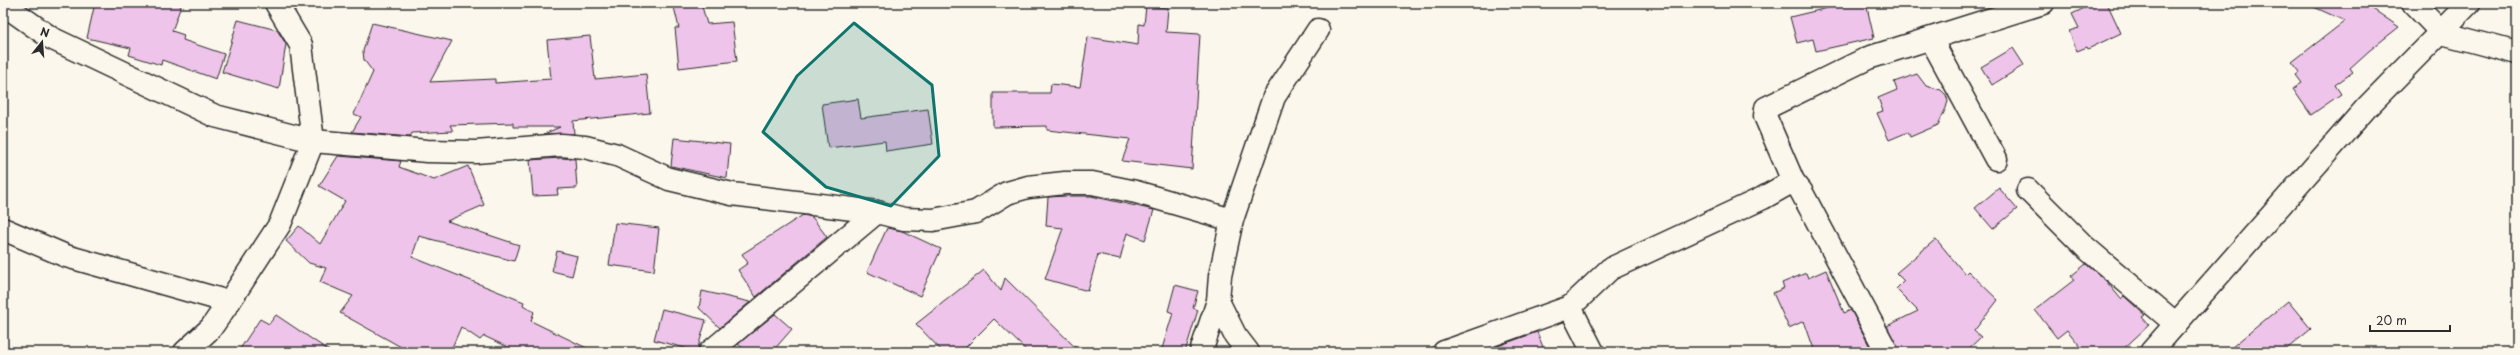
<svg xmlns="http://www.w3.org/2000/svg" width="2520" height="355" font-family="'Playpen Sans',sans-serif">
<rect width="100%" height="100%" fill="#fbf7ec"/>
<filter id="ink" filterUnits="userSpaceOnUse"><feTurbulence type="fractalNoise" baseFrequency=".025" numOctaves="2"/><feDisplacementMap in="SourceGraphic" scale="8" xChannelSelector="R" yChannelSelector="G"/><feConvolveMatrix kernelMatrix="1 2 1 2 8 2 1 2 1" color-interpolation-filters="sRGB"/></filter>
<g filter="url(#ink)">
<g fill="#efc4ea" stroke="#2b2b2b">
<polygon points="95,3 182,3 172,31 184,35 183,40 224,54 216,79 162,60 161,65 129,55 131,48 87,38"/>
<polygon points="673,3 701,3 707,24 732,22 737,61 679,68 675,28 679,28"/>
<polygon points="1848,3 1866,3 1874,38 1816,51 1813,39 1797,43 1790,17"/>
<polygon points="2095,3 2107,3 2121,33 2088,49 2087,47 2077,51 2069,31 2079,28 2072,14"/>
<polygon points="2305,3 2364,3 2399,27 2370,50 2350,68 2353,72 2335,85 2341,94 2311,115 2293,89 2302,83 2296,75 2300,72 2292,62 2345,21"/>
<polygon points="1146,6 1168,8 1166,32 1200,34 1192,169 1122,161 1130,139 1047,130 1047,126 993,127 993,93 1050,93 1051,84 1080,87 1088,37 1138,45 1139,24 1144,25"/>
<polygon points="238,20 277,30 286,44 279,89 222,72"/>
<polygon points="372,23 452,41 430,82 495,79 495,83 551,79 547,40 590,36 595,79 646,74 650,113 573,121 574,134 544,134 560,127 513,127 513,123 450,125 453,131 412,133 410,137 352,132 361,117 354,114 373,72 364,60 363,51"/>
<polygon points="2013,48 2024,65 1992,85 1981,67"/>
<polygon points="1917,74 1926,86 1941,90 1946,95 1948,101 1946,108 1938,125 1910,137 1908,132 1889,140 1877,113 1883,111 1878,98 1897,90 1894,82"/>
<polygon points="858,99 861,118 928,109 933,144 886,151 885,141 828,148 822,104"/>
<polygon points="674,138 730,144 727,178 671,166"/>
<polygon points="338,156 401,161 399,167 434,180 468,166 484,205 447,221 519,245 514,261 419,236 412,257 524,302 523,305 534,312 531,321 595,352 518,352 484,336 480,340 461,327 450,352 410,352 340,313 353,296 320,282 326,268 309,263 286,241 299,226 320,244 345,201 319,186"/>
<polygon points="561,158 575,159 577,188 557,189 558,195 533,196 530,160"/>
<polygon points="1999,188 2017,209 1993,229 1975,208"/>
<polygon points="1066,196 1091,196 1154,210 1145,240 1127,233 1120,259 1098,254 1088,291 1045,279 1063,228 1046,226 1048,197"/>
<polygon points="803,215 812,217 827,237 756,297 738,270 748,263 742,254"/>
<polygon points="615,223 659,228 654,271 609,265"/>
<polygon points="887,228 902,231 941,249 920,296 867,272"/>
<polygon points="1936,239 1965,274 1968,271 1998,300 1974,331 1981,337 1965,352 1899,352 1887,326 1918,311 1896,289 1904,281 1896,273"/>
<polygon points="557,251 577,256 572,276 552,271"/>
<polygon points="2086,264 2106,281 2121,299 2124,296 2137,308 2145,315 2142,317 2149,325 2120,352 2085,352 2067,330 2057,338 2035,310 2074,280 2071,276"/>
<polygon points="984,270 1001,291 1005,278 1080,352 1028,352 994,319 961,352 943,352 916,324"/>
<polygon points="1826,270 1844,313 1851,310 1871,349 1863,352 1815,352 1804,321 1789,328 1773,293 1784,288 1782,283 1806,273 1808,278"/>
<polygon points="1175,285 1198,291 1193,308 1198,310 1185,352 1161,352 1173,313 1168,311"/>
<polygon points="702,291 750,302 720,328 699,308"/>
<polygon points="2288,301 2311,329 2283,352 2226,352"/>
<polygon points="662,309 706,320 697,351 654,340"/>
<polygon points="775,314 792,329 772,352 747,352 738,344"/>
<polygon points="276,315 331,352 238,352 260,319 269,324"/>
<polygon points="1537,332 1545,352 1481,352"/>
</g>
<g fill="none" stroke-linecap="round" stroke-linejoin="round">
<g stroke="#2b2b2b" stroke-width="25">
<g id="street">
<polyline points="2413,3 2442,33 2517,53"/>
<polyline points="3,4 51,38 215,116 313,141 427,151 476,152 561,145 585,147 617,155 669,179 732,194 877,212 904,219 933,220 976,212 1007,193 1028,187 1065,183 1092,183 1136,192 1232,220"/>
<polyline points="1931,39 1996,159"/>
<polyline points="1793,181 1801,191 1887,352"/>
<polyline points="2028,190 2085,247 2176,324"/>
<polyline points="3,229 66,256 229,302 280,224 313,141 301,45 276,3"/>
<polyline points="1218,301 1235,335 1248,352"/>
<polyline points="1570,307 1593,352"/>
<polyline points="185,352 211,328 229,302"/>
<polyline points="710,352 877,212"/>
<polyline points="1201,352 1218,301 1220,276 1232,220 1274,97 1318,30"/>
<polyline points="1444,352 1570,307 1610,269 1763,198 1793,181 1765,116 1766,108 1868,58 2043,3"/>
<polyline points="2151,352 2367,107 2469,3"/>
</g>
</g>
<use href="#street" stroke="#fbf7ec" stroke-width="22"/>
</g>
</g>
<path fill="#0f766e" fill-opacity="0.2" stroke="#0f766e" stroke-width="3" stroke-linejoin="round" d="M854,23L932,85L939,156L891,206L826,187L763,132L797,76Z"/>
<rect width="2520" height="355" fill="none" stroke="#fbf7ec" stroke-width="16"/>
<rect x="8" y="8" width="2504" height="339" fill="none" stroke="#2b2b2b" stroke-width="1.5" filter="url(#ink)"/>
<g transform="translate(42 42) rotate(17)" stroke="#fbf7ec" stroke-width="3" paint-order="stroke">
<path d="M0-3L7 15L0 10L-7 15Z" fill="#2b2b2b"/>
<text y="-6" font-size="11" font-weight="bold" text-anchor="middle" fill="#2b2b2b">N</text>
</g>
<path d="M2370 325v6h80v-6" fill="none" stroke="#2b2b2b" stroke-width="2"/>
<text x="2376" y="325" font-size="12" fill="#2b2b2b" stroke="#fbf7ec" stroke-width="3" paint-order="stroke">20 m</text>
</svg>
